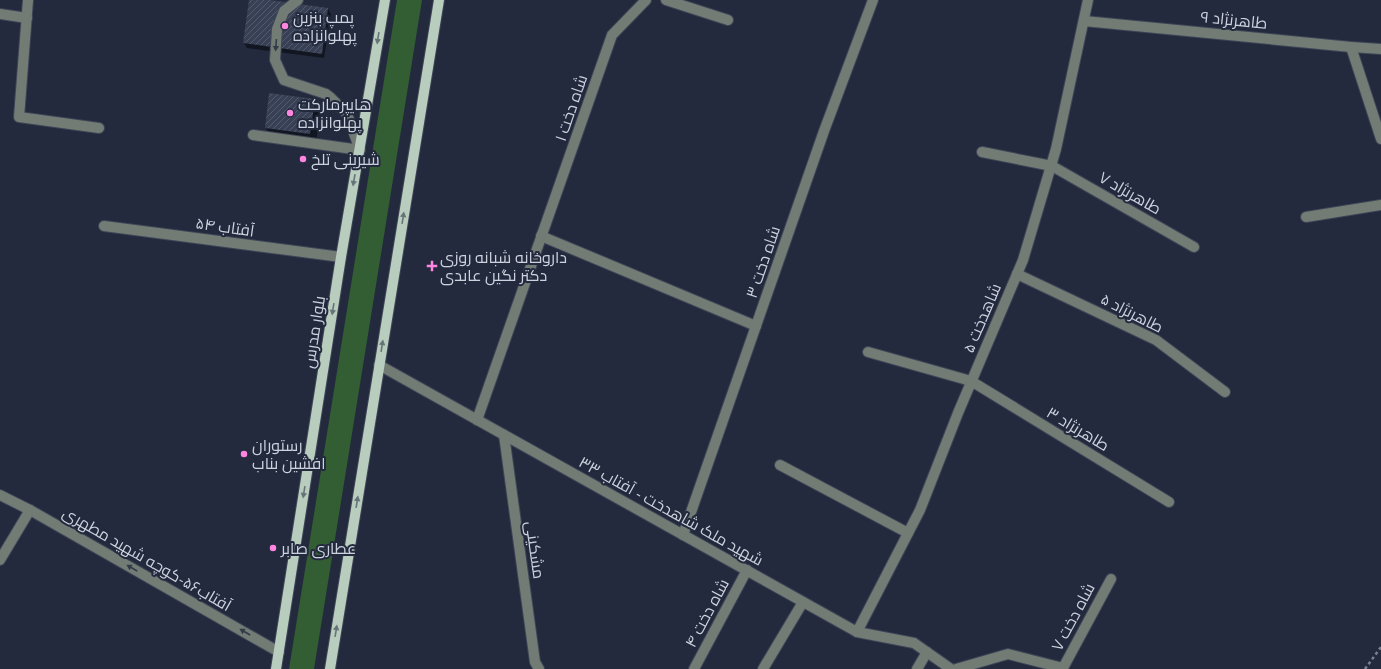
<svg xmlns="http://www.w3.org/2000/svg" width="1381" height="669" font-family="'Zilla Slab',Cairo,serif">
<defs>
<pattern id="building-hatch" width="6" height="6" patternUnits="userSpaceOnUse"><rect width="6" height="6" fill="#384055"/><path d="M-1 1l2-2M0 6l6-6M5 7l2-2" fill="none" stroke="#545b6d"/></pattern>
</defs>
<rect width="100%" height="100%" fill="#232a3d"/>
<polygon fill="#335e34" points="397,0 422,0 314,669 289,669"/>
<g fill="#0007">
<polygon points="250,0 263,0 328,9 331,14 324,58 247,48 244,43"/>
<polygon points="270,94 314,99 320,110 316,144 272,139 266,128"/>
</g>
<g fill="url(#building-hatch)">
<polygon points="249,0 270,0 328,8 322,54 243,43"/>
<polygon points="269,93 315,99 310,134 265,128"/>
</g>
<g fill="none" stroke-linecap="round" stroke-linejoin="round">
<g stroke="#3e4557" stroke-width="12">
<g id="minor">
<polyline points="28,0 19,117 99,128"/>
<polyline points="666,0 728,20"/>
<polyline points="0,14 27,18"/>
<polyline points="1084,21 1351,47 1381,49"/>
<polyline points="1351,47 1381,139"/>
<polyline points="253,135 360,150 347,114 330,97 326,94 284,80 275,60 277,29 284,11 298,0"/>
<polyline points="982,152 1052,166 1194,247"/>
<polyline points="1306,217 1381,205"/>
<polyline points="104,226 341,257"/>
<polyline points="541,236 756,326"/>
<polyline points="1017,274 1156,340 1225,392"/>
<polyline points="868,352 971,381 1169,502"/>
<polyline points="379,365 857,632 914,643 951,669"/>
<polyline points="477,420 612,35 646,0"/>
<polyline points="504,435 535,662 539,669"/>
<polyline points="780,465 908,533"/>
<polyline points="0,495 30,510 279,652"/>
<polyline points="683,535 824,131 873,0"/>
<polyline points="0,560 30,510"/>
<polyline points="857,632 920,510 958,413 1023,260 1056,149 1088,0"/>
<polyline points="694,669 747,570"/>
<polyline points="763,669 803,602"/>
<polyline points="917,669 927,652"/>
<polyline points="956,669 1008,654 1063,668"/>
<polyline points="1063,669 1063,668 1111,579"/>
</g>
</g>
<g stroke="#3e4557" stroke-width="12">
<g id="major">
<polyline points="276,669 341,257 385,0"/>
<polyline points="330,669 439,0"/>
</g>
</g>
<polyline stroke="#7b8191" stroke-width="2.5" stroke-dasharray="3 3" stroke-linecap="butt" points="1365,669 1381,647"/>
<use href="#minor" stroke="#727c74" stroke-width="10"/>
<use href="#major" stroke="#b8cdbd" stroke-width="10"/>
</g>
<defs><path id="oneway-solid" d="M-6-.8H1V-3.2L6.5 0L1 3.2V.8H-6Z"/></defs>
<g fill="#667377">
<use href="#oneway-solid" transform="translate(378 38) rotate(99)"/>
<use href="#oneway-solid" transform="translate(354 180) rotate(100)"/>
<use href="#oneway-solid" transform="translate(403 218) rotate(-81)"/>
<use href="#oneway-solid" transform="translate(333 309) rotate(99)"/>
<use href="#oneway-solid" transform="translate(382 346) rotate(-81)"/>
<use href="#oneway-solid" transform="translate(304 492) rotate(99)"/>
<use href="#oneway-solid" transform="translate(357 502) rotate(-81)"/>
<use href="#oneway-solid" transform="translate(336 631) rotate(-81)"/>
</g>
<g fill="#333a48">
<use href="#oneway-solid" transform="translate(276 45) rotate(94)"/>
<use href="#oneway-solid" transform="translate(132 568) rotate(-150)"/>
<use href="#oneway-solid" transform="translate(245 632) rotate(-150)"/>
</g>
<g fill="#fe85e0" stroke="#232a3d" stroke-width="1.5">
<circle cx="285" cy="26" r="4"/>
<circle cx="290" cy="113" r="4"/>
<circle cx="303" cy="159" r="4"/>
<path d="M430 260h4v4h4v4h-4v4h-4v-4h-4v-4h4z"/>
<circle cx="244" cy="454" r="4"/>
<circle cx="273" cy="548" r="4"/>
</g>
<g text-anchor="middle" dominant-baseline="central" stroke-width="4" stroke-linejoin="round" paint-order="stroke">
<g font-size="16" fill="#ccd2de" stroke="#232a3d" text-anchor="start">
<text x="293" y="17">پمپ بنزین<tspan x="293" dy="18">پهلوانزاده</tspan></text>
<text x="298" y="104">هایپرمارکت<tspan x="298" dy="18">پهلوانزاده</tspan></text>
<text x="311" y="159">شیرینی تلخ</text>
<text x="440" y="257">داروخانه شبانه روزی<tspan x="440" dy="18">دکتر نگین عابدی</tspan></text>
<text x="252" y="445">رستوران<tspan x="252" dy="18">افشین بناب</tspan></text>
<text x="281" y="548">عطاری صابر</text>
</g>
<g font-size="16" fill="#ccd2de" stroke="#232a3d">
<text transform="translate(1234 20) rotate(6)">طاهرنژاد ۹</text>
<text transform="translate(571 108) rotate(-71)">شاه دخت ۱</text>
<text transform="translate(1130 193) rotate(30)">طاهرنژاد ۷</text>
<text transform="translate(225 227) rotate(8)">آفتاب ۵۴</text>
<text transform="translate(763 262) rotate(-71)">شاه دخت ۳</text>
<text transform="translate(1132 313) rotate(27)">طاهرنژاد ۵</text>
<text transform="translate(982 318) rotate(-67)">شاهدخت ۵</text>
<text transform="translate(314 332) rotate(-81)">بلوار مدرس</text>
<text transform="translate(1078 429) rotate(31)">طاهرنژاد ۳</text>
<text transform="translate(671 511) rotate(29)">شهید ملک شاهدخت - آفتاب ۳۳</text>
<text transform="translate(535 550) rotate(82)">مشکینی</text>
<text transform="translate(147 559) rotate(30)">آفتاب۵۶-كوچه شهيد مطهری</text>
<text transform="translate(707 613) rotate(-62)">شاه دخت ۴</text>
<text transform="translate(1073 617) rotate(-62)">شاه دخت ۷</text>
</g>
</g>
</svg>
